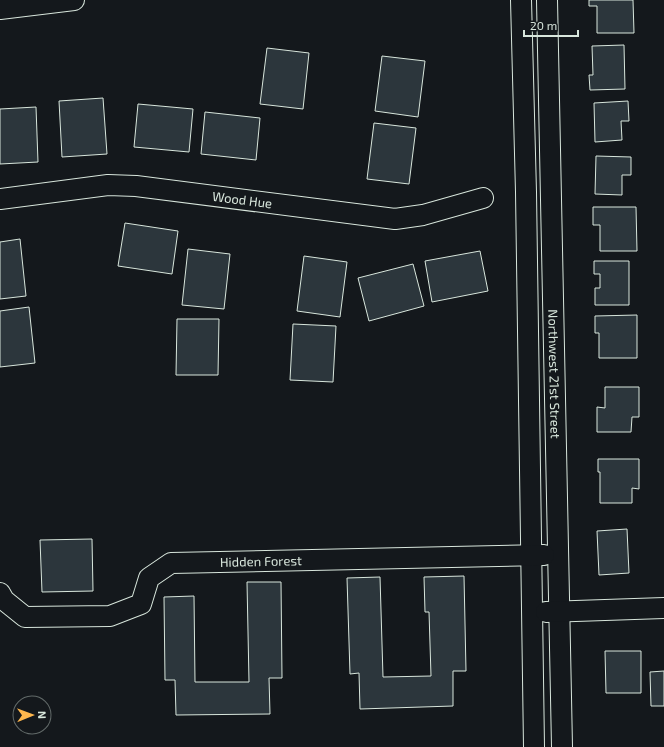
<svg xmlns="http://www.w3.org/2000/svg" width="664" height="747" font-family="'Exo 2',sans-serif">
<rect width="100%" height="100%" fill="#14181c"/>
<g fill="#2c363c" stroke="#d8e6dc">
<polygon points="589,0 633,0 634,33 597,33 597,6 589,6"/>
<polygon points="624,45 625,89 590,90 589,75 593,75 592,46"/>
<polygon points="267,48 309,53 303,109 260,104"/>
<polygon points="382,56 425,61 418,117 375,111"/>
<polygon points="103,98 107,154 62,157 59,101"/>
<polygon points="628,101 629,121 621,121 622,140 595,142 594,103"/>
<polygon points="138,104 193,109 189,152 134,147"/>
<polygon points="36,107 38,162 0,164 0,109"/>
<polygon points="205,112 260,118 256,160 201,154"/>
<polygon points="374,123 416,128 409,184 367,179"/>
<polygon points="596,156 631,157 631,175 622,175 622,195 595,194"/>
<polygon points="593,207 636,207 637,251 600,251 600,225 593,225"/>
<polygon points="125,223 178,231 172,274 118,266"/>
<polygon points="20,239 26,296 0,299 0,242"/>
<polygon points="188,249 230,254 224,309 182,305"/>
<polygon points="480,251 488,291 432,302 425,261"/>
<polygon points="304,256 347,262 340,317 297,311"/>
<polygon points="594,261 629,261 629,305 595,305 595,288 600,288 600,274 594,274"/>
<polygon points="413,264 424,306 369,321 358,278"/>
<polygon points="29,307 35,363 0,367 0,311"/>
<polygon points="637,315 637,358 599,358 599,333 595,333 595,316"/>
<polygon points="177,319 219,319 218,375 176,375"/>
<polygon points="293,324 336,326 333,382 290,380"/>
<polygon points="605,387 639,387 639,417 632,417 631,432 597,432 597,407 605,408"/>
<polygon points="598,459 639,459 639,489 632,488 632,503 600,503 600,472 598,472"/>
<polygon points="627,529 629,573 599,575 597,531"/>
<polygon points="92,539 93,591 42,592 40,540"/>
<polygon points="464,576 466,671 453,671 453,706 360,709 359,673 350,674 347,578 380,577 383,677 431,676 429,612 425,612 424,577"/>
<polygon points="247,582 281,582 282,678 269,678 270,714 176,715 175,680 165,680 164,597 194,596 195,682 249,682"/>
<polygon points="605,651 641,651 641,693 606,693"/>
<polygon points="664,671 664,706 651,706 650,672"/>
</g>
<g fill="none" stroke-linecap="round" stroke-linejoin="round">
<g stroke="#d8e6dc" stroke-width="22">
<g id="minor">
<polyline points="521,0 526,192 534,747"/>
<path id="s1" d="M547,0L562,747"/>
<polyline points="0,9 74,0"/>
<path id="s2" d="M0,199L108,185L136,186L395,219L423,215L483,198"/>
<path id="s3" d="M0,593L4,600L25,617L110,616L141,604L149,578L171,563L544,555"/>
<polyline points="546,612 664,608"/>
</g>
</g>
<use href="#minor" stroke="#14181c" stroke-width="20"/>
</g>
<g text-anchor="middle" dominant-baseline="central" stroke-width="3" stroke-linejoin="round" paint-order="stroke">
<g font-size="13" fill="#d8e6dc" stroke="#14181c">
<text stroke="none"><textPath href="#s2" startOffset="244">Wood Hue</textPath></text>
<text stroke="none"><textPath href="#s1" startOffset="374">Northwest 21st Street</textPath></text>
<text stroke="none"><textPath href="#s3" startOffset="297">Hidden Forest</textPath></text>
</g>
</g>
<g transform="translate(32 715) rotate(89)"><circle r="19" fill="#14181c" stroke="#626a69"/>
<path d="M0-3L7 15L0 10L-7 15Z" fill="#ffb74d"/>
<text y="-6" font-size="11" font-weight="bold" text-anchor="middle" fill="#d8e6dc">N</text>
</g>
<path d="M524 30v6h54v-6" fill="none" stroke="#d8e6dc" stroke-width="2"/>
<text x="530" y="30" font-size="12" fill="#d8e6dc" stroke="#14181c" stroke-width="3" paint-order="stroke">20 m</text>
</svg>
